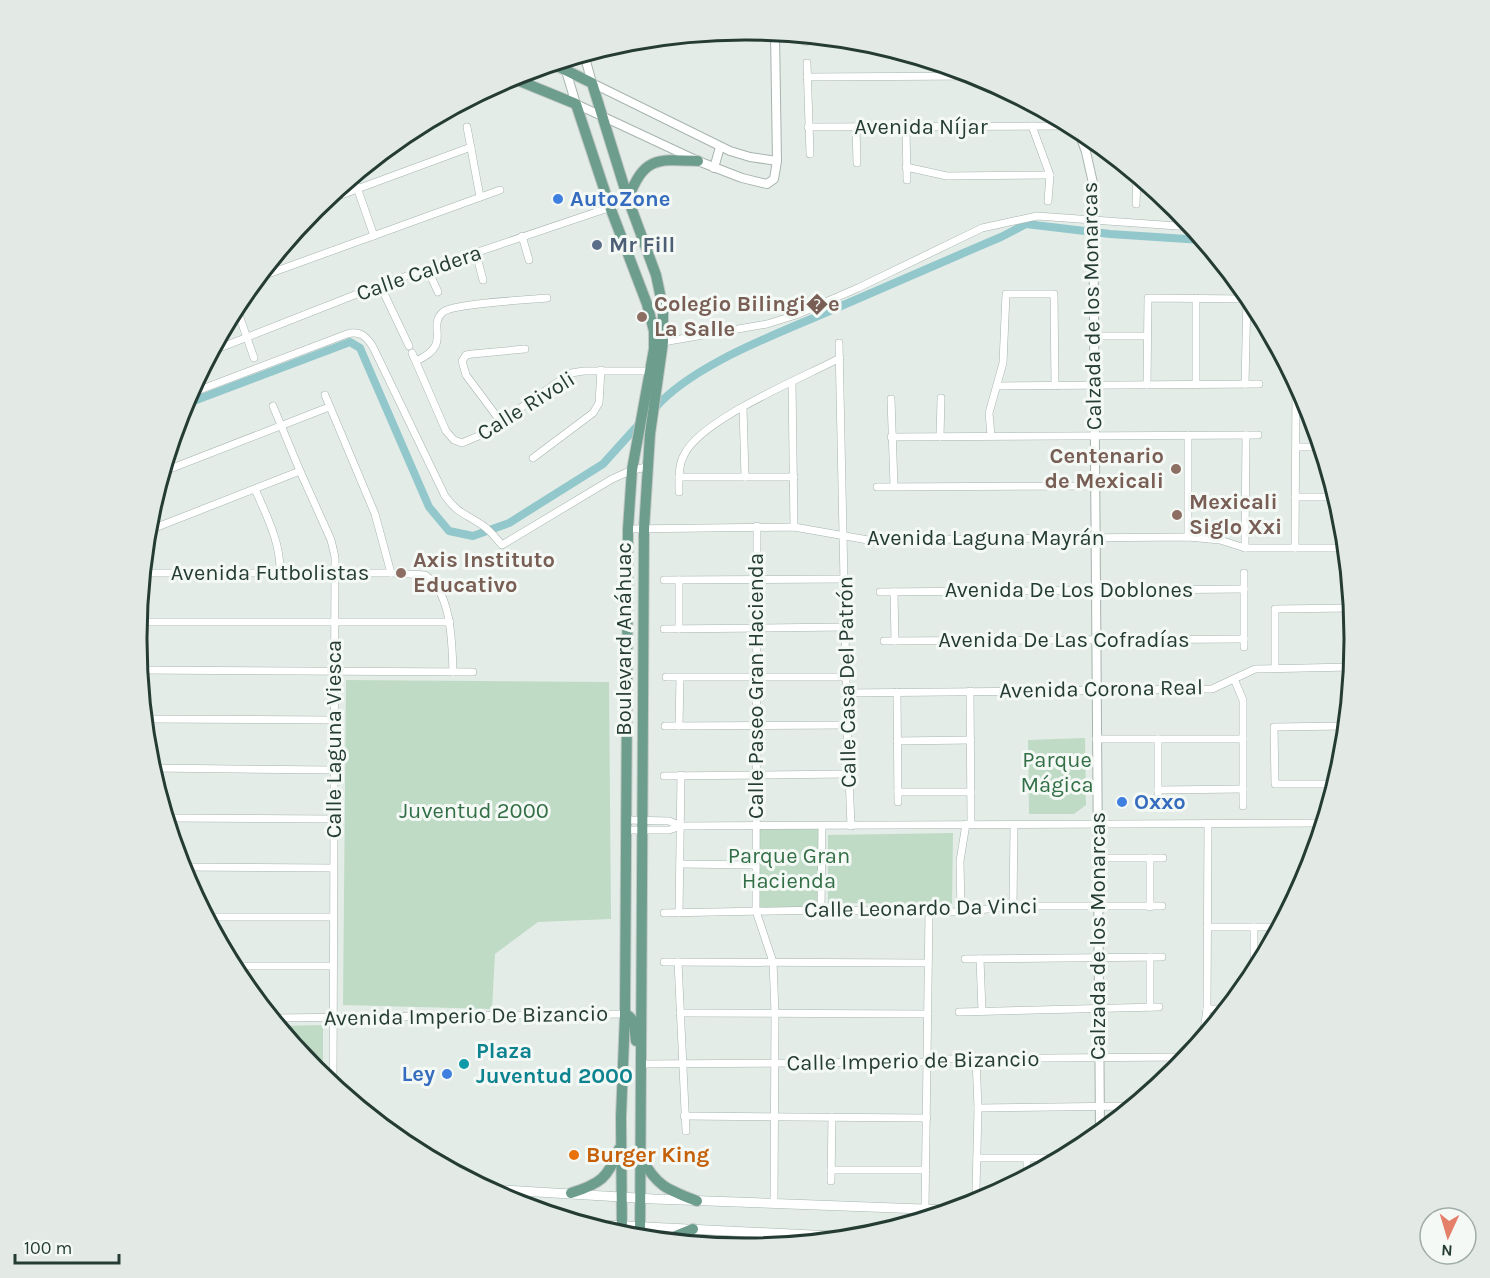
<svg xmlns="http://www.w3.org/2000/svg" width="1490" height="1278" font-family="Karla,sans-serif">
<rect width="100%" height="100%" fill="#e4ece8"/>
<g fill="#bfdbc5">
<polygon points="346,680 609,682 611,919 538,922 495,954 492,1009 343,1005"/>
<polygon points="1085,738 1086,805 1074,814 1029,814 1028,740"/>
<polygon points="759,829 819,829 819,907 759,909"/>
<polygon points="953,833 952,904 828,903 828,835"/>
<polygon points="323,1025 323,1077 314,1069 278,1026"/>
</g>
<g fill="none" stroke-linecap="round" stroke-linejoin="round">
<g stroke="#92c7cb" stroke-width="8">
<polyline points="183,405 350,342 360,348 429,507 449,531 473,536 509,523 603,464 640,423"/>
<path d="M655,408C693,365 772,336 825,313C883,288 942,262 1001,237L1026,224L1110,234L1202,240"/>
</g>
<g stroke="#a7b4ae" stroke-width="8">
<g id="minor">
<polyline points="806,36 806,42"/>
<polyline points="807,63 810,154"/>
<polyline points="807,77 977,76"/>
<polyline points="1032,126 1050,175 1048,201"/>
<polyline points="467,127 480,197"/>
<polyline points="808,127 1070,126"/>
<polyline points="856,127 857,163"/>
<polyline points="906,127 907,180"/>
<polyline points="906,167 947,176 1050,175"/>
<polyline points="353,176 374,236"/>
<polyline points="322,202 471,147"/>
<polyline points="1136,204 1137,177"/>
<polyline points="522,236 529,260"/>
<polyline points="476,253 483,280"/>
<polyline points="428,270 438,292"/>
<polyline points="257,278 500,190"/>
<polyline points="380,285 409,346"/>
<polyline points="1196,298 1196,385"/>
<polyline points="239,315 254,358"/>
<polyline points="1093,336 1147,336"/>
<polyline points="663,342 767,324 796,315 858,288 982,228 1037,216 1191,227"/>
<polyline points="839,343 847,725 851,826"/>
<polyline points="212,351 380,285 629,201"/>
<polyline points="412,353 446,431 454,440 462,443 483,434 571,373 584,371 653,371"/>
<path d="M416,361C454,344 426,327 443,312C454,303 529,300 547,298"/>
<polyline points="792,383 794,527"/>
<polyline points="1245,384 1247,297"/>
<polyline points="1147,385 1148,298 1247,299"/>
<polyline points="998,386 1259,384"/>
<path d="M189,394L347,334C360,330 367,337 373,347L445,496C457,513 466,514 482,525C490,530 496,538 502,545L612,479L632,470L647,467"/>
<polyline points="325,395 375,514 391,573"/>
<polyline points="891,399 894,486"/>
<polyline points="273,406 300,471 331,540 335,557 333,1085"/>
<polyline points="743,407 745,477"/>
<polyline points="501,422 466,375 462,361 466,355 472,354 525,349"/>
<polyline points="991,436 989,413 1003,363 1006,294 1054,294 1055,386"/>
<polyline points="891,437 1258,435"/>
<polyline points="940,437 941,398"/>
<polyline points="1296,447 1320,447"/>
<polyline points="533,458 593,413 599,403 601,370"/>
<polyline points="162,472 329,407"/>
<polyline points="679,477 794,477"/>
<polyline points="877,487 1095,486"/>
<path d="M255,489C267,517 281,543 280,573"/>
<path d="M679,492C679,479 678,466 684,455C701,419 802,378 840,358"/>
<polyline points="1295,497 1335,497"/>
<polyline points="757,526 756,911 773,962 775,1013 774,1202"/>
<polyline points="628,529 794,527 868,540 1188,537 1220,540 1245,548 1345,548"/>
<polyline points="147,531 300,471"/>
<polyline points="1188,537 1188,435"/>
<polyline points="1245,548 1246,435"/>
<polyline points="1295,548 1296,385"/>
<path d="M143,573H391L425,575C452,592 452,644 453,672"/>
<polyline points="1244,573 1244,647"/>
<polyline points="664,580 844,579"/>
<polyline points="679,580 679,629"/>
<polyline points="880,592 1244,589"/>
<polyline points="894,592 895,641"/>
<polyline points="138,622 450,622"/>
<polyline points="664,629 845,627"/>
<polyline points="884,641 1244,639"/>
<polyline points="1275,667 1275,609 1351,608"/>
<polyline points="139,670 473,672"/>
<polyline points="666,677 846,677"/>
<polyline points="1234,679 1243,700 1243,806"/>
<polyline points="970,691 971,824"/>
<polyline points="897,692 898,802"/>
<polyline points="847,693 1212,689 1255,669 1351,667"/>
<polyline points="144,719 333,720"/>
<polyline points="665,726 847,725"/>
<polyline points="679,726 680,678"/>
<polyline points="1096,739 1243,739"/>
<polyline points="1158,739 1158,803"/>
<polyline points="897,741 971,740"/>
<polyline points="151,768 333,770"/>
<polyline points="664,776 848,774"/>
<polyline points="1334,784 1275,784 1274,727 1345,726"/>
<polyline points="1158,790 1243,789"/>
<polyline points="898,792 971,792"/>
<polyline points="166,818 333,819"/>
<polyline points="626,820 669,821 681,826"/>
<polyline points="626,830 669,830 681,826 1322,823"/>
<polyline points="1098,858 1163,858"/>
<polyline points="1150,858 1150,907"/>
<polyline points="680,864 755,865"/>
<polyline points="181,867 333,868"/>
<polyline points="1013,906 1014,825"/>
<polyline points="821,910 822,827"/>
<polyline points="961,912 960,861 966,824"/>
<polyline points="664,913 821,910 961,912 1013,906 1162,906"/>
<polyline points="679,913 681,775"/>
<polyline points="206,917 333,917"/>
<polyline points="1207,927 1278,927"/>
<polyline points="1150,957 1150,1007"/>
<polyline points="965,959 1162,957"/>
<polyline points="980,959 982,1011"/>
<polyline points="664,962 928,963"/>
<polyline points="678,962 686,1131"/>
<polyline points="233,966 333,966"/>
<polyline points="1254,973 1254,927"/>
<polyline points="1207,1009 1225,1009"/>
<polyline points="959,1012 1159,1007"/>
<polyline points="680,1013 928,1014"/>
<polyline points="272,1018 625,1014"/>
<polyline points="1203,1037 1207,1009 1208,823"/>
<polyline points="641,1064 928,1062 938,1059 1186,1057"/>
<polyline points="978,1108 1131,1106"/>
<polyline points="684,1116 927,1118"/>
<polyline points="977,1158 1059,1158"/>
<polyline points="1027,1159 1027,1176"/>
<polyline points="831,1170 926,1170"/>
<polyline points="831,1181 832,1117"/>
<polyline points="976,1190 978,1108 976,1058"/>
<polyline points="925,1209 929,912"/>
</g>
</g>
<g stroke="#a7b4ae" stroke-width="10">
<g id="tertiary">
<polyline points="584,54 592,83 730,151 750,157 777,161"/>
<polyline points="563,61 576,104 698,161 742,178 767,184 774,179 777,161 775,33"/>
<polyline points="1078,130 1086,152 1093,183 1100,1132"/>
<polyline points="714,168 720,147"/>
</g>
</g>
<g stroke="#a4b7af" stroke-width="10">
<g id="secondary">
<polyline points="488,1189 654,1199 950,1210"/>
<polyline points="585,1224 853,1237"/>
</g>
</g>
<g stroke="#c2c8c6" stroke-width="12">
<g id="primary">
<polyline points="553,64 592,83 628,199 656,275 663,308 663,342 650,434 644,529 640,1238"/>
<polyline points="510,77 576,104 610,207 647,304 654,331 654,349 632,470 628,529 625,1014 621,1117 622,1235"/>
<path d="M628,199C644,157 656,159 698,161"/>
<path d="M625,1014C636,1018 634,1030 636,1041"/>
<path d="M641,1157C656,1186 668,1190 697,1201"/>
<path d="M571,1193C600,1184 608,1178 619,1149"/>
<polyline points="666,1240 693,1229"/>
</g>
</g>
<use href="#minor" stroke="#fff" stroke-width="7"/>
<use href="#tertiary" stroke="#fff" stroke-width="8"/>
<use href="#secondary" stroke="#fff" stroke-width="9"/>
<use href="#primary" stroke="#6d9d8d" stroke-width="10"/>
</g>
<g fill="#3f7fe0" stroke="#f4f9f6" stroke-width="2">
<circle cx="558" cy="199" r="6"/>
<circle cx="1122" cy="802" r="6"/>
<circle cx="447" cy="1074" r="6"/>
</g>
<circle fill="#5c6f8a" stroke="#f4f9f6" stroke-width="2" cx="597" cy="245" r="6"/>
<g fill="#8d6e63" stroke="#f4f9f6" stroke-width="2">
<circle cx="642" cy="317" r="6"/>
<circle cx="1176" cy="469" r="6"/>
<circle cx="1177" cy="515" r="6"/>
<circle cx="401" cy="573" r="6"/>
</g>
<circle fill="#0f9aa8" stroke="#f4f9f6" stroke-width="2" cx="464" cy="1064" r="6"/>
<circle fill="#e8710a" stroke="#f4f9f6" stroke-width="2" cx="574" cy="1155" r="6"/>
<g text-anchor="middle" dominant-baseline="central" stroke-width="6" stroke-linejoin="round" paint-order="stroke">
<g font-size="22" fill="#253c34" stroke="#f4f9f6">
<text x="921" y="127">Avenida Níjar</text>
<text transform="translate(419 273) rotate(-19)">Calle Caldera</text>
<text transform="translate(1092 306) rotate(-91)">Calzada de los Monarcas</text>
<text transform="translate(526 406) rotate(-32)">Calle Rivoli</text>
<text x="986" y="538">Avenida Laguna Mayrán</text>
<text x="270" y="573">Avenida Futbolistas</text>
<text x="1069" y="590">Avenida De Los Doblones</text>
<text transform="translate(624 639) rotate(-90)">Boulevard Anáhuac</text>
<text x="1064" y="640">Avenida De Las Cofradías</text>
<text transform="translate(847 682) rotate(-91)">Calle Casa Del Patrón</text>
<text transform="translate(756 686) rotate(-90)">Calle Paseo Gran Hacienda</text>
<text transform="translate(1101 689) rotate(-1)">Avenida Corona Real</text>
<text transform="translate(334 739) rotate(-90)">Calle Laguna Viesca</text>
<text transform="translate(921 908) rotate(-1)">Calle Leonardo Da Vinci</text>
<text transform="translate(1098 936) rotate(-90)">Calzada de los Monarcas</text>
<text transform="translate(466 1016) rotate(-1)">Avenida Imperio De Bizancio</text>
<text transform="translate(913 1061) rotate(-1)">Calle Imperio de Bizancio</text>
</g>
<g font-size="22" font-weight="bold" fill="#366cbe" stroke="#f4f9f6" text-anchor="start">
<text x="570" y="199">AutoZone</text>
<text x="1134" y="802">Oxxo</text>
<text x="435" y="1074" text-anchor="end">Ley</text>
</g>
<g font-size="22" font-weight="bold" fill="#4e5e75" stroke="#f4f9f6" text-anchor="start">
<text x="609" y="245">Mr Fill</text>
</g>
<g font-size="22" font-weight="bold" fill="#785e54" stroke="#f4f9f6" text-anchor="start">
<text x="654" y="304">Colegio Bilingi�e<tspan x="654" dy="25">La Salle</tspan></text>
<text x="1164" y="456" text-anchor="end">Centenario<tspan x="1164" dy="25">de Mexicali</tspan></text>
<text x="1189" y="502">Mexicali<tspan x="1189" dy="25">Siglo Xxi</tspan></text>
<text x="413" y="560">Axis Instituto<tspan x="413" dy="25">Educativo</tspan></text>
</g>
<g font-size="22" fill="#336f46" stroke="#f4f9f6">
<text x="1057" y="760">Parque<tspan x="1057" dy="25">Mágica</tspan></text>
<text x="474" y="811">Juventud 2000</text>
<text x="789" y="856">Parque Gran<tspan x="789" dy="25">Hacienda</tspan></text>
</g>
<g font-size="22" font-weight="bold" fill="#0d838f" stroke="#f4f9f6" text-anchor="start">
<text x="476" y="1051">Plaza<tspan x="476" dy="25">Juventud 2000</tspan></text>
</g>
<g font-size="22" font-weight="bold" fill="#c56008" stroke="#f4f9f6" text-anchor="start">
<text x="586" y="1155">Burger King</text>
</g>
</g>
<path d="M0 0H1490V1278H0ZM745 40H746A598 598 0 0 1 1344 638V640A598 598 0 0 1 746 1238H745A598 598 0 0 1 147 640V638A598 598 0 0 1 745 40Z" fill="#e3eae6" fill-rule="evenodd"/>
<path fill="none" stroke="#253c34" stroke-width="3" d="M745 40H746A598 598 0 0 1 1344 638V640A598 598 0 0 1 746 1238H745A598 598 0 0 1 147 640V638A598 598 0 0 1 745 40Z"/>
<g transform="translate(1448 1236) rotate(184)"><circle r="28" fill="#f4f9f6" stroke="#a1ada8" stroke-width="1.5"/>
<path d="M0-4.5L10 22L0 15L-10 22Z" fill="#e47f6a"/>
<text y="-9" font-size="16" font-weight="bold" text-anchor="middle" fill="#253c34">N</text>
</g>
<path d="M15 1254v9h104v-9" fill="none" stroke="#253c34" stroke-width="3"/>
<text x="24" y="1254" font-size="18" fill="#253c34" stroke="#f4f9f6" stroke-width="4.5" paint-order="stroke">100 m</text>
</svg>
